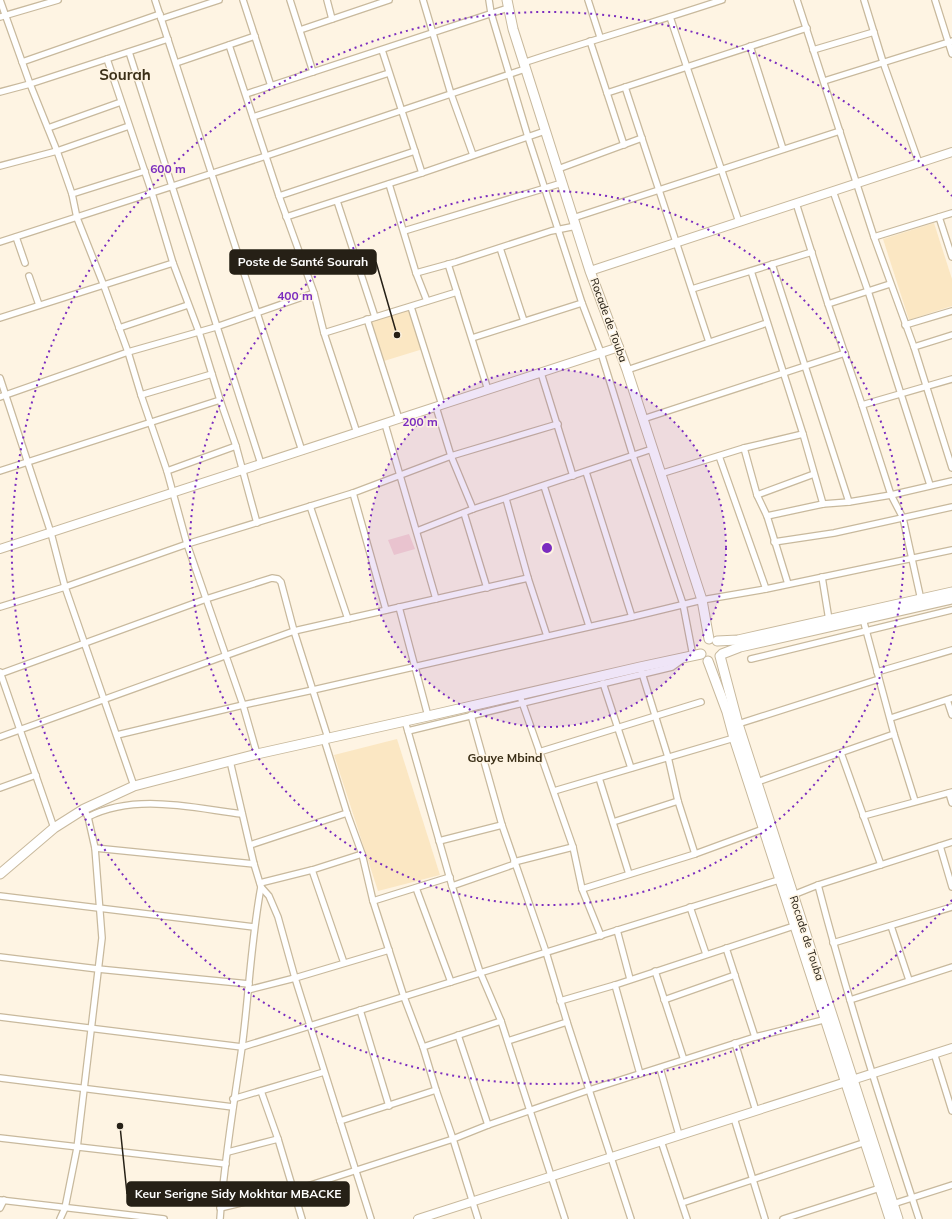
<svg xmlns="http://www.w3.org/2000/svg" width="952" height="1219" font-family="Mulish,sans-serif">
<rect width="100%" height="100%" fill="#fef4e3"/>
<g fill="#fbe7c3">
<polygon points="934,223 952,279 952,306 909,320 883,239"/>
<polygon points="410,309 423,349 384,361 371,321"/>
<polygon points="397,739 440,875 378,891 334,755"/>
</g>
<polygon fill="#f9d9d2" points="409,534 415,549 394,555 388,540"/>
<g fill="none" stroke-linecap="round" stroke-linejoin="round">
<g stroke="#c8b99d" stroke-width="8">
<g id="street">
<polyline points="0,0 30,84 57,151 72,194 77,218 104,286 128,352 141,395 167,471 187,544 243,705 257,754"/>
<polyline points="155,0 302,451"/>
<polyline points="243,0 271,86"/>
<polyline points="290,0 313,72"/>
<polyline points="327,0 332,19"/>
<polyline points="423,0 451,94 473,155"/>
<polyline points="489,0 491,13 528,137 582,303 601,353 633,456 683,604 693,656"/>
<polyline points="588,0 600,37"/>
<polyline points="797,0 874,237 914,347 952,468"/>
<polyline points="864,0 883,62 919,163"/>
<polyline points="935,0 952,54"/>
<polyline points="0,17 58,0"/>
<polyline points="670,17 739,222"/>
<polyline points="161,19 219,0"/>
<polyline points="300,30 389,0"/>
<polyline points="590,41 624,145"/>
<polyline points="229,45 279,196 314,293 324,333 357,433"/>
<polyline points="750,46 783,149"/>
<polyline points="382,50 422,173"/>
<polyline points="813,50 874,32"/>
<path d="M129,52C174,189 216,327 261,464"/>
<polyline points="107,59 152,193 173,263 199,332 220,400 236,446 257,523"/>
<polyline points="22,62 160,14"/>
<polyline points="176,63 255,36"/>
<path d="M523,63C589,41 656,22 722,0"/>
<polyline points="824,81 952,41"/>
<polyline points="625,87 709,342"/>
<polyline points="0,92 30,84 168,39"/>
<polyline points="607,93 807,28"/>
<polyline points="246,94 508,8"/>
<polyline points="253,117 389,73"/>
<polyline points="48,128 121,102"/>
<polyline points="0,166 57,151 129,126"/>
<polyline points="558,169 642,138"/>
<polyline points="389,184 416,273 427,301"/>
<polyline points="833,191 868,291 930,485"/>
<polyline points="72,194 145,171"/>
<polyline points="279,196 415,151"/>
<polyline points="337,201 375,317"/>
<polyline points="796,203 828,304 862,405 891,495 903,518 921,600"/>
<polyline points="286,217 422,173 545,131"/>
<polyline points="939,217 952,257"/>
<polyline points="573,218 840,131"/>
<polyline points="404,231 562,183"/>
<polyline points="16,237 25,263"/>
<polyline points="874,237 952,213"/>
<polyline points="0,242 266,156 525,69"/>
<polyline points="500,248 524,321"/>
<polyline points="448,264 488,390"/>
<polyline points="772,264 849,502"/>
<polyline points="751,271 803,434 823,504"/>
<polyline points="416,273 456,262 551,231 576,226"/>
<polyline points="29,276 39,305"/>
<polyline points="692,289 812,252"/>
<polyline points="828,304 890,284"/>
<polyline points="411,307 442,405"/>
<polyline points="0,318 173,263"/>
<polyline points="367,319 399,419"/>
<polyline points="905,325 952,311"/>
<polyline points="119,328 188,305"/>
<polyline points="324,333 457,292"/>
<polyline points="472,338 582,303"/>
<polyline points="914,347 952,335"/>
<polyline points="627,370 767,323"/>
<polyline points="541,373 573,476"/>
<polyline points="0,378 51,533 65,587 134,786"/>
<polyline points="141,395 212,374"/>
<polyline points="0,397 128,352 216,327 314,293"/>
<polyline points="862,405 952,379"/>
<polyline points="436,407 451,456 473,509"/>
<polyline points="643,419 845,353"/>
<polyline points="385,424 436,599"/>
<polyline points="744,448 757,495 767,516 788,584"/>
<polyline points="719,456 766,589"/>
<polyline points="0,471 220,400"/>
<polyline points="167,471 236,446"/>
<polyline points="586,472 632,617"/>
<polyline points="660,474 744,448 803,434"/>
<polyline points="544,486 589,626"/>
<polyline points="353,493 386,610"/>
<polyline points="757,495 814,474"/>
<polyline points="506,499 528,578 547,636"/>
<polyline points="310,506 348,619"/>
<polyline points="464,513 487,588"/>
<polyline points="767,516 823,504 849,502 891,495 952,481"/>
<polyline points="417,531 473,509 652,449"/>
<polyline points="774,542 834,533 952,507"/>
<polyline points="822,577 829,620"/>
<polyline points="0,607 65,587 187,544 353,493 451,456 558,424"/>
<polyline points="399,607 428,716"/>
<polyline points="863,619 894,734 915,801"/>
<polyline points="751,659 952,610"/>
<polyline points="641,670 668,757 678,801 695,854"/>
<polyline points="0,672 54,828"/>
<polyline points="877,672 952,650"/>
<polyline points="0,674 206,599 272,578 278,579 281,582 294,631 328,738"/>
<polyline points="603,683 631,768"/>
<polyline points="521,699 573,847 582,889 601,936"/>
<polyline points="947,700 952,715"/>
<polyline points="471,715 502,825 546,952 567,1022 631,1219"/>
<polyline points="891,718 952,698"/>
<polyline points="405,721 452,886 480,972 501,1021 565,1219"/>
<polyline points="738,724 879,679"/>
<polyline points="408,731 672,667 683,659"/>
<polyline points="117,735 243,705 313,690 632,617 702,600 766,589 952,550"/>
<polyline points="0,737 294,631 528,578"/>
<polyline points="324,739 347,813 362,854 373,901 404,997 423,1047 436,1090 453,1139 478,1219"/>
<polyline points="539,752 701,702"/>
<polyline points="841,753 881,865"/>
<polyline points="230,761 254,864 261,887 269,896 278,917 295,978 371,1219"/>
<polyline points="599,778 629,874"/>
<polyline points="757,782 894,734"/>
<polyline points="0,788 36,775"/>
<polyline points="554,791 734,738"/>
<polyline points="949,793 952,803"/>
<polyline points="863,816 952,792"/>
<path d="M88,817C136,793 192,808 242,814"/>
<polyline points="613,822 678,801"/>
<polyline points="439,841 502,825"/>
<polyline points="250,845 347,813"/>
<polyline points="940,846 952,887"/>
<polyline points="95,848 254,864"/>
<polyline points="514,862 573,847"/>
<polyline points="312,870 344,963"/>
<polyline points="260,883 312,870 362,854"/>
<path d="M818,885C847,997 883,1109 919,1219"/>
<polyline points="452,886 515,864"/>
<polyline points="416,888 451,982"/>
<polyline points="582,889 695,854 763,829"/>
<polyline points="793,895 818,885 952,842"/>
<polyline points="0,896 254,927"/>
<polyline points="373,901 450,877"/>
<polyline points="690,907 706,954"/>
<polyline points="891,926 909,980"/>
<polyline points="617,930 630,979"/>
<polyline points="833,943 952,907"/>
<polyline points="726,948 755,1037"/>
<polyline points="0,957 98,969 249,984"/>
<polyline points="655,971 684,1060"/>
<polyline points="615,985 640,1074"/>
<polyline points="248,990 295,978 389,950"/>
<polyline points="664,1000 735,975"/>
<polyline points="850,1000 952,967"/>
<polyline points="560,1001 615,985 794,926"/>
<polyline points="360,1010 389,1106"/>
<polyline points="0,1017 242,1047 782,879"/>
<polyline points="458,1035 488,1125"/>
<polyline points="508,1041 567,1022"/>
<polyline points="735,1043 756,1111"/>
<polyline points="423,1047 501,1021"/>
<polyline points="934,1053 952,1111"/>
<polyline points="660,1068 679,1135"/>
<polyline points="0,1078 233,1107"/>
<polyline points="261,1091 278,1139 302,1219"/>
<polyline points="233,1099 324,1072"/>
<polyline points="734,1118 765,1219"/>
<polyline points="340,1121 436,1090"/>
<polyline points="0,1138 226,1164"/>
<polyline points="661,1141 687,1219"/>
<polyline points="228,1152 278,1139"/>
<polyline points="0,1200 164,1219"/>
<polyline points="682,1203 866,1142"/>
<polyline points="893,1204 952,1185"/>
<polyline points="0,1208 4,1200"/>
<polyline points="220,1208 292,1191 453,1139 488,1125 589,1090 755,1037 827,1019"/>
<polyline points="60,1219 65,1208 77,1148 102,938 95,848 88,817 84,809"/>
<path d="M220,1219C224,1161 234,1104 242,1047C249,994 251,940 261,887"/>
<polyline points="783,1219 880,1188"/>
</g>
</g>
<g stroke="#c8b99d" stroke-width="10">
<g id="secondary">
<polyline points="590,271 952,152"/>
<polyline points="0,549 619,347"/>
<polyline points="418,1219 952,1048"/>
</g>
</g>
<g stroke="#c8b99d" stroke-width="11">
<g id="primary">
<polyline points="507,0 513,29 590,271 627,370 702,600 709,639"/>
<polyline points="717,641 738,640 952,592"/>
<polyline points="722,654 740,647 952,599"/>
<polyline points="720,656 738,724 898,1219"/>
<polyline points="708,661 727,712 734,738 890,1219"/>
<polyline points="0,874 54,828 84,809 134,786 257,754 428,716 640,667 701,654"/>
</g>
</g>
<use href="#street" stroke="#fff" stroke-width="5.5"/>
<use href="#secondary" stroke="#fff" stroke-width="8"/>
<use href="#primary" stroke="#fff" stroke-width="9"/>
</g>
<circle cx="547" cy="548" r="179" fill="#7b2cbf" fill-opacity=".12"/>
<g fill="none" stroke="#7b2cbf" stroke-width="2" stroke-dasharray="2 4">
<circle cx="547" cy="548" r="179"/>
<circle cx="547" cy="548" r="357"/>
<path d="M952 900A536 536 0 1 1 952 196"/>
</g>
<g text-anchor="middle" dominant-baseline="central" stroke-width="3" stroke-linejoin="round" paint-order="stroke">
<g font-size="11" fill="#262016" stroke="#fef4e3">
<text transform="translate(609 320) rotate(70)">Rocade de Touba</text>
<text transform="translate(807 938) rotate(72)">Rocade de Touba</text>
</g>
<g font-size="12" font-weight="bold" fill="#3b2f17" stroke="#fef4e3">
<text x="505" y="757">Gouye Mbind</text>
</g>
<g font-size="15" font-weight="bold" fill="#3b2f17" stroke="#fef4e3">
<text x="125" y="74">Sourah</text>
</g>
</g>
<circle cx="547" cy="548" r="6" fill="#7b2cbf" stroke="#fef4e3" stroke-width="2"/>
<g font-size="12" text-anchor="middle" font-weight="bold" fill="#7b2cbf" stroke="#fef4e3" stroke-width="3" stroke-linejoin="round" paint-order="stroke">
<text x="168" y="173">600 m</text>
<text x="295" y="300">400 m</text>
<text x="420" y="426">200 m</text>
</g>
<path fill="none" stroke="#262016" stroke-width="1.5" d="M397 335L376 262M120 1126L127 1194"/>
<g fill="#262016" stroke="#fef4e3" stroke-width="1.5">
<circle cx="397" cy="335" r="4"/>
<circle cx="120" cy="1126" r="4"/>
</g>
<g fill="#262016" stroke="#262016" stroke-width="1.5">
<rect x="230" y="250" width="146" height="24" rx="4"/>
<rect x="127" y="1182" width="222" height="24" rx="4"/>
</g>
<g font-size="12" text-anchor="middle" font-weight="bold" fill="#fff">
<text x="303" y="266">Poste de Santé Sourah</text>
<text x="238" y="1198">Keur Serigne Sidy Mokhtar MBACKE</text>
</g>
</svg>
